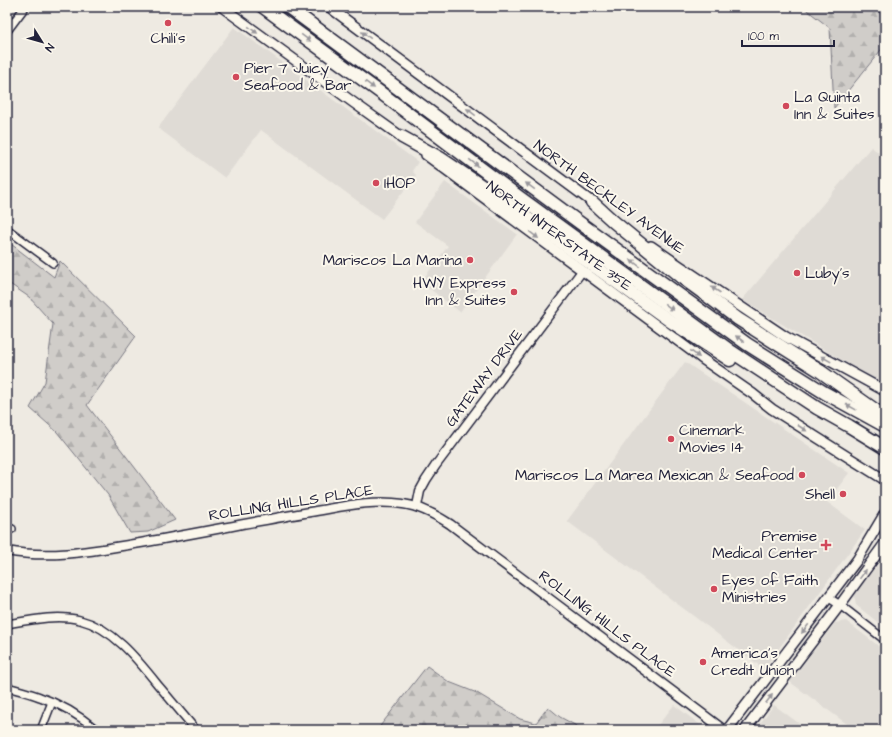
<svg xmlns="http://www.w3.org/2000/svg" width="892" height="737" font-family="'Architects Daughter',sans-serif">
<defs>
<pattern id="forest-firs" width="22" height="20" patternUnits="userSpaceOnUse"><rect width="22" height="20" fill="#d0cdc9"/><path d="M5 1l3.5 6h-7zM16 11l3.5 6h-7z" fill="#b2b0ae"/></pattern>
</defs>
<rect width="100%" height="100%" fill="#eeeae2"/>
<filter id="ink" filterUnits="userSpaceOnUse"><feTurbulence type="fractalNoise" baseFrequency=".025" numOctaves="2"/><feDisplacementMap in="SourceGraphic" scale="8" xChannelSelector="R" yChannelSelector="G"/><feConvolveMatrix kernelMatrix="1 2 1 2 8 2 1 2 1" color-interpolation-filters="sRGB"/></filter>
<g filter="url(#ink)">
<g fill="#dfdbd5">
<polygon points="234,27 418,162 412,171 416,175 382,219 261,130 225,178 158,128"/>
<polygon points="871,147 885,157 885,386 742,300"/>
<polygon points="445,182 517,234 460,312 421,282 448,246 415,222"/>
<polygon points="685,362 849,473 827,502 865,530 764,669 567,521"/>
<polygon points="885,557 885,628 856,605 854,593"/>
<polygon points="846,621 885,651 885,716 875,730 855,730 790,682 835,623"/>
<polygon points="674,705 707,730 654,730"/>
<polygon points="774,705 808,730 755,730"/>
</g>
<g fill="url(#forest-firs)" stroke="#797882">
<polygon points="803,7 876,7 885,20 885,45 834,108 830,28"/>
<polygon points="7,241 54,277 60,261 136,336 87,405 175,520 148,532 130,533 108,495 57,432 30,408 45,382 53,324 29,297 7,282"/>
<polygon points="427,666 449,682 477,693 520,719 536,723 548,707 560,717 584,730 377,730"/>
</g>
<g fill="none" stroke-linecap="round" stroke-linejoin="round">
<g stroke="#22223b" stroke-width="10">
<g id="minor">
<polyline points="7,31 25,7"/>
<polyline points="7,229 53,263"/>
<polyline points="7,529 12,529"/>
<polyline points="829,598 840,605 885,640"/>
<path d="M7,624C30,620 58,614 80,620C113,628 138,660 158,685C171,700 183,715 196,730"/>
<path d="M7,687C18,690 30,693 40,697C61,704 80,716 97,730"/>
<polyline points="41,730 52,702"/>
</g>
</g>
<g stroke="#22223b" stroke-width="11">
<g id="tertiary">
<polyline points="417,506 420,491 426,480 436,465 582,271"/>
<path d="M7,551C50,559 92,551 134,544C193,534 251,522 310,512C341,507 372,499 403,504C420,506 436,515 450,524L724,730"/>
</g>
</g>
<g stroke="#22223b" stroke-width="12">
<g id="secondary">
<polyline points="222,7 354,103 406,140"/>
<polyline points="329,7 596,205"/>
<polyline points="426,155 701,358 753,394 772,409 848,457 885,480"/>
<polyline points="651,246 680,266 786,337 885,391"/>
<polyline points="727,730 857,560 885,513"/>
<polyline points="745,730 840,605 885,543"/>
</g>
</g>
<g stroke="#22223b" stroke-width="15">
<g id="motorway">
<polyline points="263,7 381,93 519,197 732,352 817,408 849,426 885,448"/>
<polyline points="288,7 580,223 747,344 825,393 885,426"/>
<polyline points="402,137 440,158 501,199 670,321 730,360"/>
<polyline points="592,202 614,222 681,277 710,298 738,319 820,371 885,417"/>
</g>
</g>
<use href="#minor" stroke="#fbf7ec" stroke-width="7"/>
<use href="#tertiary" stroke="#fbf7ec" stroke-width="8"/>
<use href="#secondary" stroke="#fbf7ec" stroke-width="9"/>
<use href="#motorway" stroke="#fbf7ec" stroke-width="12"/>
</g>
<defs><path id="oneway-solid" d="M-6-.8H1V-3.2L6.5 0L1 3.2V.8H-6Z"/></defs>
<g fill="#99979c">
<use href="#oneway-solid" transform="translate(253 30) rotate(36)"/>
<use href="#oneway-solid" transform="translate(366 35) rotate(-144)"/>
<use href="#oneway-solid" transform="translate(306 38) rotate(36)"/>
<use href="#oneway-solid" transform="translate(370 85) rotate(36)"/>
<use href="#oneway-solid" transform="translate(471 112) rotate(-143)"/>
<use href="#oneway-solid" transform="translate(474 163) rotate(37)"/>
<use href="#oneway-solid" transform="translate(530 186) rotate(-144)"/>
<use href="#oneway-solid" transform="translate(534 235) rotate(37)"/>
<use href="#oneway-solid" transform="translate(635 263) rotate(-144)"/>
<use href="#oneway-solid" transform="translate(716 290) rotate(-147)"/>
<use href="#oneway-solid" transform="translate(669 307) rotate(36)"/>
<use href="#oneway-solid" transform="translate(740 339) rotate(-144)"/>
<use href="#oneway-solid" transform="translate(695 354) rotate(37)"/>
<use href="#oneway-solid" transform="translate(826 359) rotate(-151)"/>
<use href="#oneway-solid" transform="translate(851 407) rotate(-151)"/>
<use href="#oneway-solid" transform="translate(802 428) rotate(33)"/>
<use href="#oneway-solid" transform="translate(863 574) rotate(-54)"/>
<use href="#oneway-solid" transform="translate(805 629) rotate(128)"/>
<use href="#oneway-solid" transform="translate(769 699) rotate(-53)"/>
</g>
</g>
<g fill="#d1495b" stroke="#fbf7ec" stroke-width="1.5">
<circle cx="168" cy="23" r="4"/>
<circle cx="236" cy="77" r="4"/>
<circle cx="786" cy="106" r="4"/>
<circle cx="376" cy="183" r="4"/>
<circle cx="470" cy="260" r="4"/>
<circle cx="797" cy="273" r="4"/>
<circle cx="514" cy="292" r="4"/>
<circle cx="671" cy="439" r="4"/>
<circle cx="802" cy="475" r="4"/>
<circle cx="843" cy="494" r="4"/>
<path d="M824 539h4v4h4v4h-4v4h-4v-4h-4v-4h4z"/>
<circle cx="714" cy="589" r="4"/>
<circle cx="703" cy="662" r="4"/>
</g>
<g text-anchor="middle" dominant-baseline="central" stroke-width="4" stroke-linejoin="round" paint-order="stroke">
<g font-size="15" fill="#22223b" stroke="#fbf7ec" text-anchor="start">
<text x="168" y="38" text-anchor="middle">Chili's</text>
<text x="244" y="68">Pier 7 Juicy<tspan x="244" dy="17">Seafood &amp; Bar</tspan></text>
<text x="794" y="97">La Quinta<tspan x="794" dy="17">Inn &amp; Suites</tspan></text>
<text x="384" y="183">IHOP</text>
<text x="462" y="260" text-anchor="end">Mariscos La Marina</text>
<text x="805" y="273">Luby's</text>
<text x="506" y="283" text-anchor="end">HWY Express<tspan x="506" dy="17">Inn &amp; Suites</tspan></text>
<text x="679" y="430">Cinemark<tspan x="679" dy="17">Movies 14</tspan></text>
<text x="794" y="475" text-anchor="end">Mariscos La Marea Mexican &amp; Seafood</text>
<text x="835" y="494" text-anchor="end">Shell</text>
<text x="817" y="536" text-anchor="end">Premise<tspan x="817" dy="17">Medical Center</tspan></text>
<text x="722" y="580">Eyes of Faith<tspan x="722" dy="17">Ministries</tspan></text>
<text x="711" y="653">America's<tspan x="711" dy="17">Credit Union</tspan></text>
</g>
<g font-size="15" fill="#22223b" stroke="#fbf7ec">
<text transform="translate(609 197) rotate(36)">NORTH BECKLEY AVENUE</text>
<text transform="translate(559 236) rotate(36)">NORTH INTERSTATE 35E</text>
<text transform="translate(484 378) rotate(-53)">GATEWAY DRIVE</text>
<text transform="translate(291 503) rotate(-9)">ROLLING HILLS PLACE</text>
<text transform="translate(607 624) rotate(37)">ROLLING HILLS PLACE</text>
</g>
</g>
<rect width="892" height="737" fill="none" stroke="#fbf7ec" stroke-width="24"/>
<rect x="12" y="12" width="868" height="713" fill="none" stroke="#22223b" stroke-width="1.5" filter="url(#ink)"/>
<g transform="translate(42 42) rotate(127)" stroke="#fbf7ec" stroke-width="3" paint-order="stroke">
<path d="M0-3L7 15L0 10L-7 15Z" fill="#22223b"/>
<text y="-6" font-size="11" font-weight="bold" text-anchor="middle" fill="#22223b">N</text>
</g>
<path d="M742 40v6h92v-6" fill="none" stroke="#22223b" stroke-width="2"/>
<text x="748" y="40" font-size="12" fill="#22223b" stroke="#fbf7ec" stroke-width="3" paint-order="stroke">100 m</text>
</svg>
